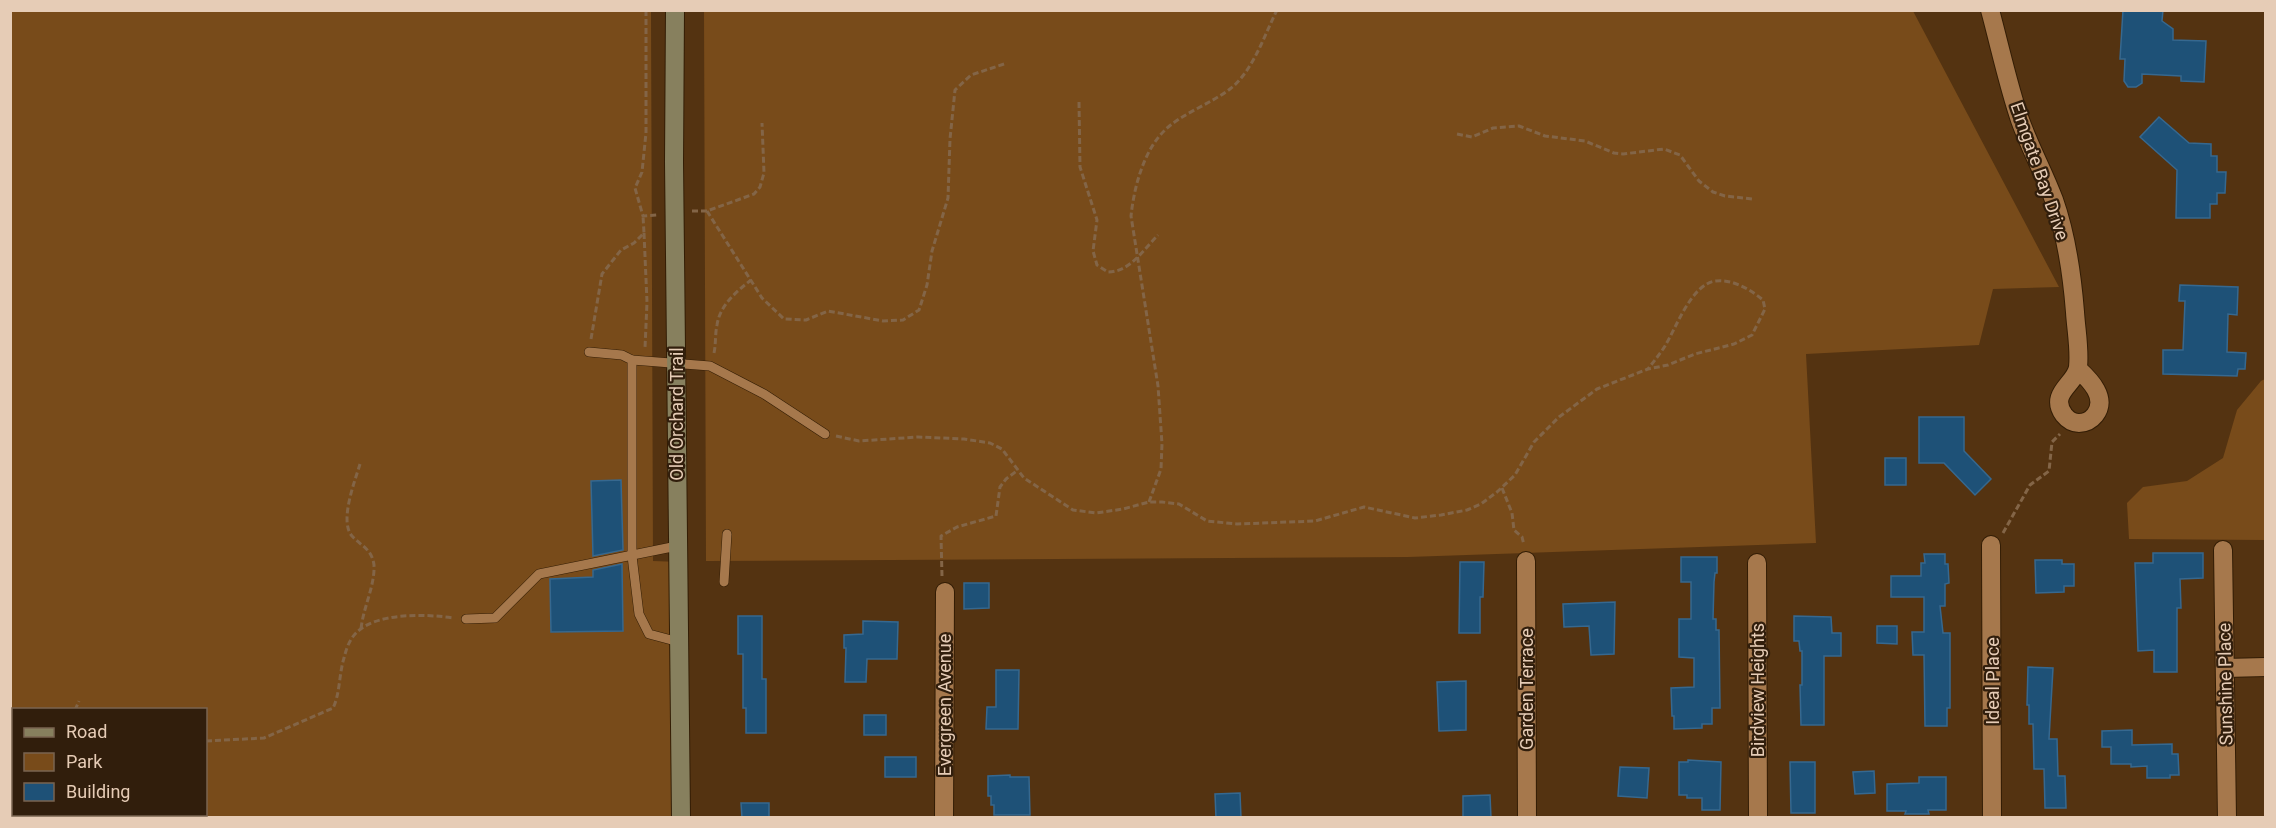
<svg xmlns="http://www.w3.org/2000/svg" width="2276" height="828" font-family="Roboto,sans-serif">
<rect width="100%" height="100%" fill="#543311"/>
<g fill="#784b1a" fill-rule="evenodd">
<path d="M10,11H651L653,561L680,562L678,817H11ZM14,710H206V814H14Z"/>
<polygon points="704,11 1913,11 2059,287 1993,289 1979,345 1806,354 1816,543 1408,557 706,561"/>
<polygon points="2265,379 2265,540 2129,539 2127,503 2143,487 2187,481 2223,458 2237,410 2261,381"/>
</g>
<g fill="#1e5177" stroke="#36688f" stroke-width="1.5">
<polygon points="2123,10 2163,10 2162,21 2173,29 2173,40 2206,41 2204,82 2181,81 2181,76 2142,74 2142,83 2136,87 2128,87 2124,81 2125,59 2120,59"/>
<polygon points="2159,117 2189,143 2211,144 2211,156 2217,156 2217,172 2226,172 2225,193 2217,193 2217,204 2210,204 2210,218 2176,218 2177,170 2140,137"/>
<polygon points="2180,285 2238,287 2237,315 2228,314 2227,352 2246,353 2245,369 2238,369 2237,376 2163,374 2163,350 2183,350 2185,301 2179,301"/>
<polygon points="1919,417 1964,417 1964,451 1991,479 1975,495 1944,463 1919,463"/>
<rect x="1885" y="458" width="21" height="27"/>
<polygon points="621,480 623,550 593,556 591,481"/>
<polygon points="2153,553 2203,553 2203,578 2180,579 2181,608 2177,608 2177,672 2154,672 2154,650 2138,651 2135,563 2153,563"/>
<polygon points="1924,554 1945,554 1945,564 1948,564 1949,583 1945,584 1945,606 1940,606 1943,633 1950,633 1950,708 1947,708 1947,726 1925,726 1924,655 1913,655 1912,632 1924,632 1924,597 1891,597 1891,576 1921,576 1921,563 1925,563"/>
<polygon points="1681,557 1717,557 1717,573 1715,573 1714,582 1713,619 1716,619 1716,630 1719,630 1720,708 1712,708 1712,724 1702,724 1702,728 1674,729 1674,716 1672,716 1671,688 1694,687 1694,658 1679,657 1679,619 1691,619 1691,582 1681,582"/>
<polygon points="2035,560 2062,560 2062,564 2074,564 2074,586 2064,586 2064,592 2036,593"/>
<polygon points="1460,562 1484,562 1483,597 1480,597 1480,633 1459,633"/>
<polygon points="622,564 623,631 551,632 550,579 593,577 593,570"/>
<polygon points="964,583 989,583 989,608 964,609"/>
<polygon points="1615,602 1614,654 1591,655 1589,626 1564,627 1563,604"/>
<polygon points="738,616 762,616 762,679 766,679 766,733 746,733 746,708 743,708 743,654 738,654"/>
<polygon points="1794,616 1831,617 1832,633 1841,633 1841,656 1824,656 1824,725 1801,725 1800,685 1802,685 1802,651 1800,651 1799,641 1794,641"/>
<polygon points="863,621 898,622 897,659 867,659 866,682 845,682 846,648 844,648 844,635 863,634"/>
<polygon points="1877,626 1897,626 1897,644 1877,643"/>
<polygon points="2028,667 2053,668 2049,739 2057,739 2058,776 2065,776 2066,808 2045,808 2044,769 2034,769 2033,724 2029,724 2029,705 2027,705"/>
<polygon points="996,670 1019,670 1018,729 986,729 987,707 996,707"/>
<polygon points="1466,681 1466,730 1439,731 1437,682"/>
<rect x="864" y="715" width="22" height="20"/>
<polygon points="2132,730 2132,745 2172,744 2172,754 2178,754 2179,775 2170,775 2170,778 2147,778 2147,766 2131,767 2131,764 2111,764 2111,747 2102,747 2102,731"/>
<rect x="885" y="757" width="31" height="20"/>
<polygon points="1688,760 1721,762 1720,810 1702,810 1702,798 1687,798 1687,795 1679,795 1679,762 1688,762"/>
<polygon points="1790,762 1815,762 1815,813 1791,813"/>
<polygon points="1620,767 1649,768 1647,798 1618,796"/>
<polygon points="1874,771 1875,793 1855,794 1853,772"/>
<polygon points="1010,775 1010,777 1029,777 1030,815 994,815 994,805 991,805 991,796 988,796 988,776"/>
<polygon points="1919,777 1946,777 1946,810 1928,810 1929,814 1905,814 1906,811 1887,811 1887,784 1919,783"/>
<polygon points="1240,793 1241,818 1216,818 1215,794"/>
<polygon points="1490,795 1491,818 1463,818 1463,796"/>
<polygon points="741,803 769,803 769,818 742,818"/>
</g>
<g fill="none" stroke-linecap="round" stroke-linejoin="round">
<g stroke="#331d05" stroke-width="10">
<g id="lane">
<polyline points="589,352 622,355 632,360 632,556 639,614 649,634 679,642"/>
<polyline points="632,360 710,366 764,394 825,434"/>
<polyline points="724,582 727,534"/>
<polyline points="466,619 495,618 539,574 677,546"/>
</g>
</g>
<g stroke="#331d05" stroke-width="20">
<g id="street">
<path d="M1990,10C2000,47 2008,85 2020,120C2030,148 2044,173 2054,200C2067,237 2072,274 2075,312C2076,329 2080,350 2078,367C2076,384 2048,393 2064,415C2068,420 2073,423 2079,423C2085,423 2091,420 2095,415C2108,398 2090,380 2078,369"/>
<polyline points="1991,545 1992,818"/>
<polyline points="2223,550 2227,818"/>
<polyline points="1526,561 1527,818"/>
<polyline points="1757,563 1758,818"/>
<polyline points="2225,668 2266,667"/>
<polyline points="944,818 945,592"/>
</g>
</g>
<g stroke="#331d05" stroke-width="20">
<polyline id="secondary" points="675,10 674,162 681,818"/>
</g>
<g stroke="#836547" stroke-width="3" stroke-dasharray="6 3" stroke-linecap="butt">
<polyline points="646,10 646,133 642,172 635,188 643,216 658,215"/>
<path d="M1079,102L1080,167L1097,220L1093,251L1097,265L1108,272C1130,272 1144,249 1158,235"/>
<polyline points="1457,134 1472,137 1493,128 1519,126 1545,136 1585,141 1614,153 1623,154 1664,149 1680,155 1699,181 1713,192 1725,196 1752,199"/>
<polyline points="692,211 707,211 754,194 760,187 764,173 762,123"/>
<polyline points="707,211 762,298 784,319 806,320 828,311 883,321 903,320 919,310 927,285 932,251 948,198 950,139 955,90 971,75 1007,63"/>
<polyline points="644,233 647,302 645,348"/>
<polyline points="591,339 602,274 621,250 634,243 644,233 643,216"/>
<path d="M714,353C716,344 715,334 717,325C720,305 736,292 751,280"/>
<path d="M836,436L859,441L918,437L964,439L990,443L1002,449L1024,478L1073,510L1096,513L1123,509L1149,502H1162L1179,504L1207,521L1237,524L1315,521L1364,507L1415,518L1441,515L1467,510L1481,504L1497,492L1515,475L1534,442L1559,417L1597,389L1648,369L1668,365L1695,354L1734,344L1752,335L1765,309L1763,300C1751,290 1733,279 1716,281C1692,283 1676,328 1665,346C1660,354 1654,361 1648,369"/>
<path d="M360,464C355,481 339,521 352,536C361,546 372,549 374,565C375,586 363,608 361,629"/>
<polyline points="1502,488 1512,513 1514,530 1522,537 1524,545"/>
<path d="M1149,502L1161,469L1162,444L1158,386L1131,216C1134,188 1143,152 1164,131C1179,115 1212,103 1230,89C1253,71 1264,36 1277,10"/>
<polyline points="2003,533 2030,485 2049,471 2052,442 2060,434"/>
<polyline points="942,576 941,536 957,527 996,516 1000,487 1006,479 1018,470"/>
<polyline points="75,710 79,701"/>
<path d="M206,741L264,738L333,708C340,694 339,674 344,658C346,650 349,640 356,633C376,612 427,614 454,618"/>
</g>
<use href="#lane" stroke="#a6784c" stroke-width="9"/>
<use href="#street" stroke="#a6784c" stroke-width="18"/>
<use href="#secondary" stroke="#87805e" stroke-width="18"/>
</g>
<g text-anchor="middle" dominant-baseline="central" stroke-width="4.5" stroke-linejoin="round" paint-order="stroke">
<g font-size="18" fill="#e6ccb6" stroke="#311e0c">
<text transform="translate(2040 171) rotate(71)">Elmgate Bay Drive</text>
<text transform="translate(676 414) rotate(-90)">Old Orchard Trail</text>
<text transform="translate(1992 681) rotate(-90)">Ideal Place</text>
<text transform="translate(2225 684) rotate(-91)">Sunshine Place</text>
<text transform="translate(1526 689) rotate(-90)">Garden Terrace</text>
<text transform="translate(1757 690) rotate(-90)">Birdview Heights</text>
<text transform="translate(944 705) rotate(-90)">Evergreen Avenue</text>
</g>
</g>
<rect width="2276" height="828" fill="none" stroke="#e6ccb6" stroke-width="24"/>
<rect x="12" y="708" width="195" height="108" fill="#311e0c" stroke="#796450" stroke-width="1.5"/>
<rect x="24" y="728" width="30" height="9" fill="#87805e" stroke="#796450" stroke-width="1.5"/>
<text x="66" y="738" font-size="18" fill="#e6ccb6">Road</text>
<rect x="24" y="753" width="30" height="18" fill="#784b1a" stroke="#796450" stroke-width="1.5"/>
<text x="66" y="768" font-size="18" fill="#e6ccb6">Park</text>
<rect x="24" y="783" width="30" height="18" fill="#1e5177" stroke="#796450" stroke-width="1.5"/>
<text x="66" y="798" font-size="18" fill="#e6ccb6">Building</text>
</svg>
